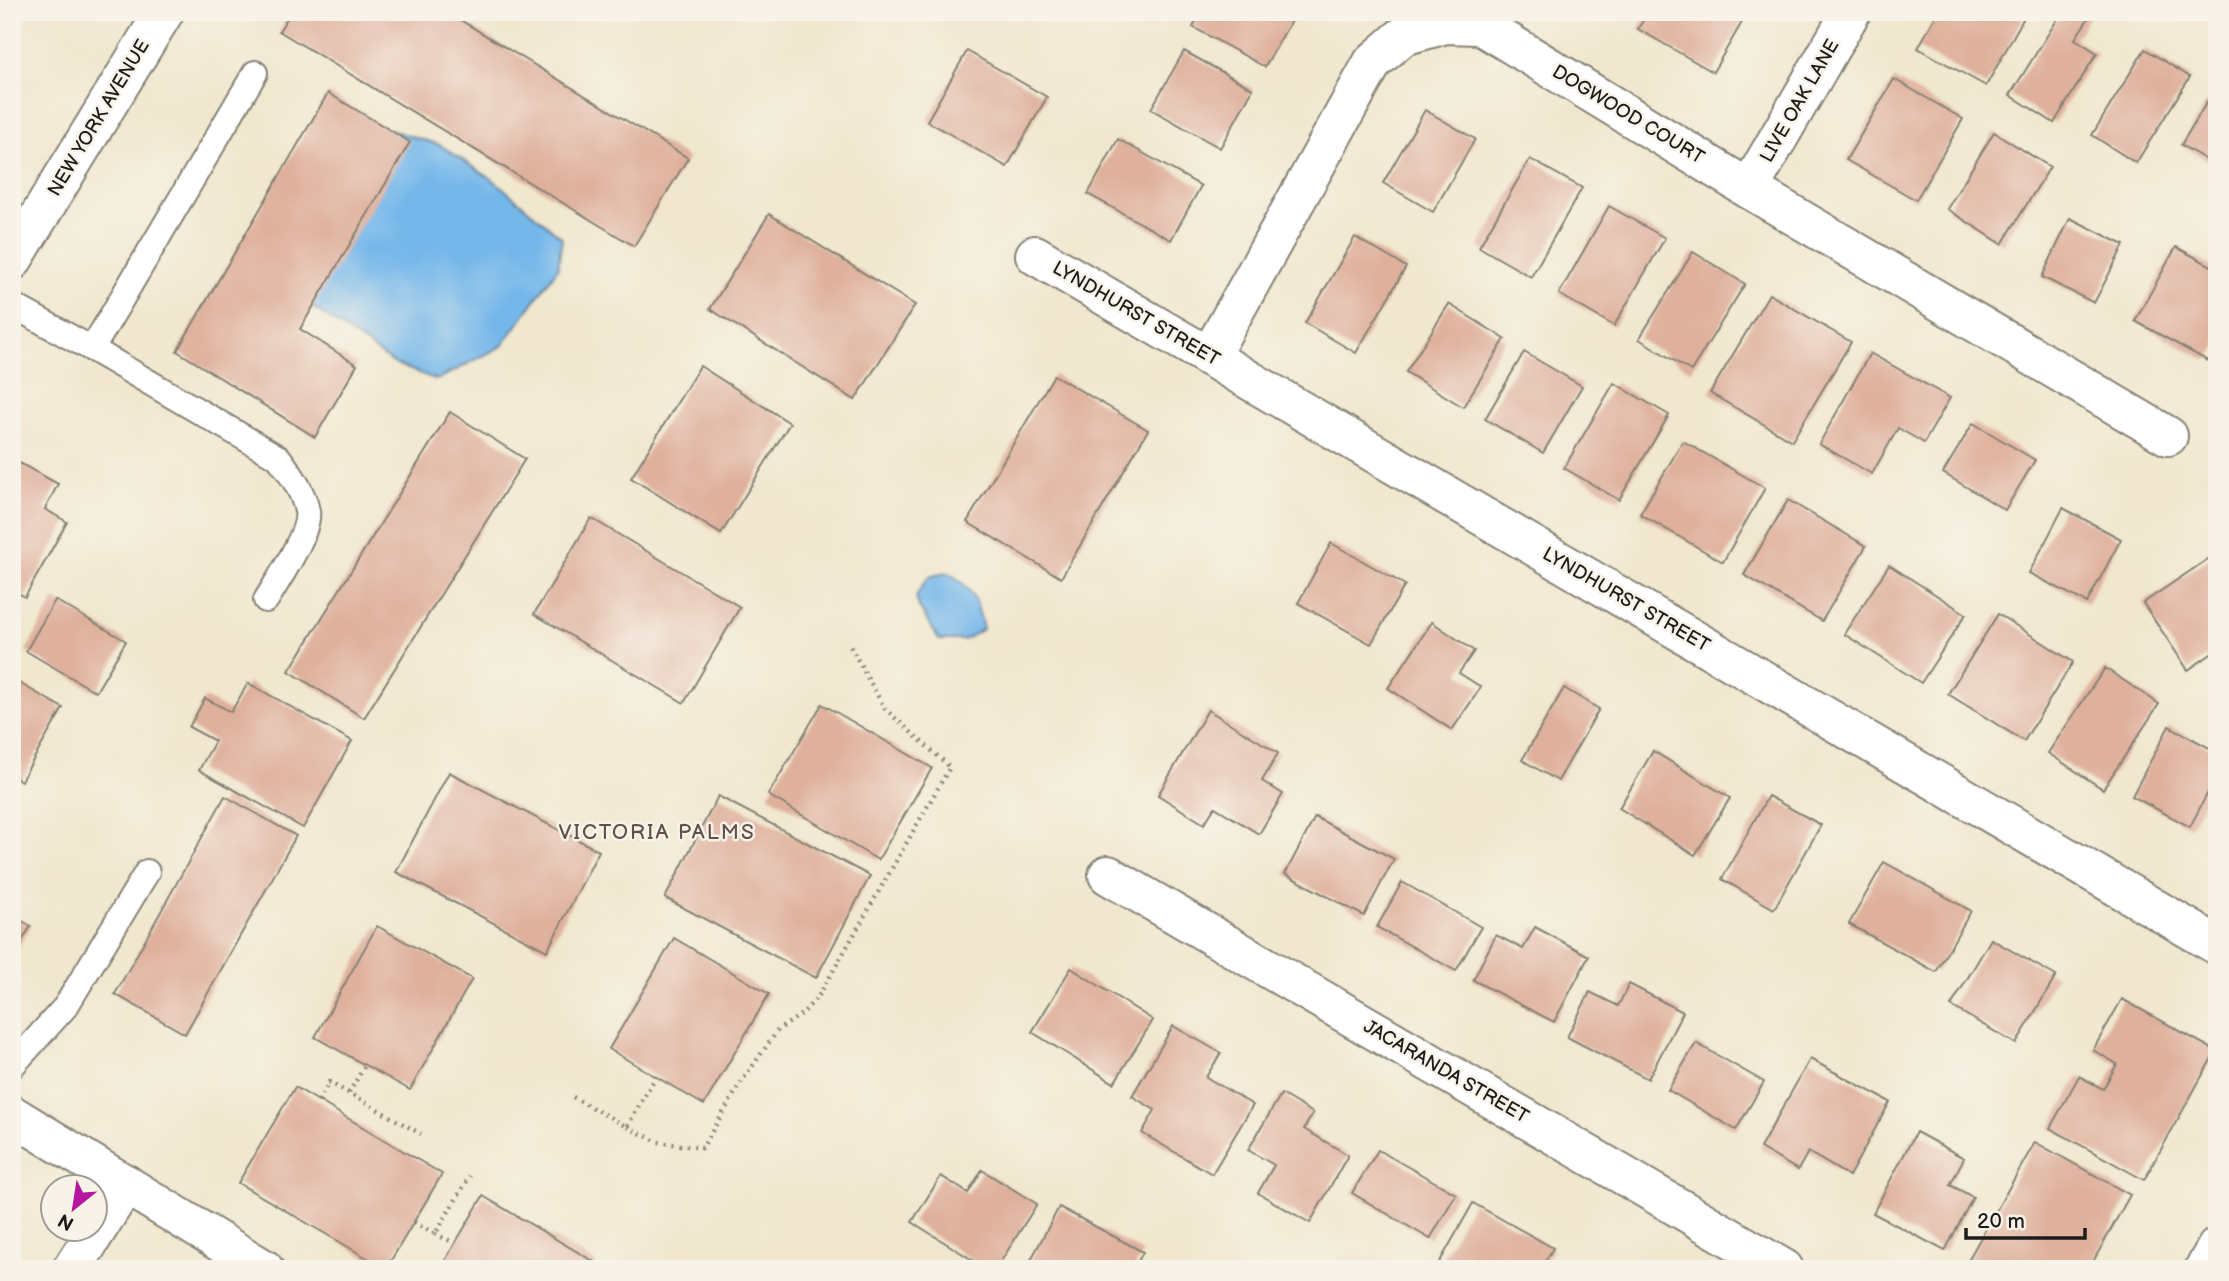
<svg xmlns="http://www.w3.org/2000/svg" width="2229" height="1281" font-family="'Balsamiq Sans',sans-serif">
<rect width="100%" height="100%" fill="#f7f3e8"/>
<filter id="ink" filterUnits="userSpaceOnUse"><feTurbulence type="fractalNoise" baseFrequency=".0143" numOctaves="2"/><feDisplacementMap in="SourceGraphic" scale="14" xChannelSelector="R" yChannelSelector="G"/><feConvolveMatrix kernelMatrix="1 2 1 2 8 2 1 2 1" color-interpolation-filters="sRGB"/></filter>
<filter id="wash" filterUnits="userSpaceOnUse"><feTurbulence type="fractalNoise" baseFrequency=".00686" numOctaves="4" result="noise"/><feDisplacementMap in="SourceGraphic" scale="28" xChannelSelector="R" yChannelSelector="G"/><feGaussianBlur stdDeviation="1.57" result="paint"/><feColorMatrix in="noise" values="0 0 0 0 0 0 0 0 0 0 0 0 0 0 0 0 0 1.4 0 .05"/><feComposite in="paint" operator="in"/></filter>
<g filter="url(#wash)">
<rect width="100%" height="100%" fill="#f0e7ce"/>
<g fill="#75b7ea" stroke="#486a83" stroke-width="2">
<polygon points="391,130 440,145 496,182 562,238 558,268 502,346 437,380 395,364 298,297 342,193"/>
<path d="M949,573C974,589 977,601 983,629L964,640H939L919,607L916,597C926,577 927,575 949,573Z"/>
</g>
<g id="blocks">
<g fill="#dfb09c">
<polygon points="291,12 447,12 688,158 634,246 279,31"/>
<polygon points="1201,12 1296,12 1265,67 1193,27"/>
<polygon points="1648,12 1748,12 1713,72 1638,29"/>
<polygon points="1938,12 2027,12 1986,86 1918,48"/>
<polygon points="2062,12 2084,12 2090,16 2075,39 2097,53 2054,123 2010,95"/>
<polygon points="2145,49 2190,77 2136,163 2092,135"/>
<polygon points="967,51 1047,97 1007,167 927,121"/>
<polygon points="1184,51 1253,89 1220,148 1151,109"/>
<polygon points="1894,79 1963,119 1916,200 1846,160"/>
<polygon points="2217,85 2217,166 2181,145"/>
<polygon points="328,93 410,142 300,329 357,365 315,437 177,351"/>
<polygon points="1425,110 1475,139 1433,212 1383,183"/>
<polygon points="1994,132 2050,167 2002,244 1947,209"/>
<polygon points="1118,139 1201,186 1171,240 1088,194"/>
<polygon points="1530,159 1582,188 1531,277 1479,247"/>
<polygon points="1609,206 1665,238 1614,326 1559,294"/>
<polygon points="769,214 915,305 855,400 710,309"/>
<polygon points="2070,218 2124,245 2094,303 2042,277"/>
<polygon points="1355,237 1406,267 1356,353 1305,323"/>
<polygon points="2176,247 2217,269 2217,345 2208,361 2135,321"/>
<polygon points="1693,252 1745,284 1691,371 1639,339"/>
<polygon points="1769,294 1851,342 1792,441 1710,393"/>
<polygon points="1449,304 1505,339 1463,407 1406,372"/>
<polygon points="1524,352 1582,386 1543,453 1485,419"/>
<polygon points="1870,353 1950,398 1924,443 1898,428 1872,474 1819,444"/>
<polygon points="700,366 790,423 721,534 631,478"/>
<polygon points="1054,375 1148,430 1061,578 967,522"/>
<polygon points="1614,383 1669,415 1619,500 1564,468"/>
<polygon points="450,412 525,459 364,718 289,671"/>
<polygon points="1973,423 2035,460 2005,510 1943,473"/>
<polygon points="1683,441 1765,488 1723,562 1640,514"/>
<polygon points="14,460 58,484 45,509 67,522 25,597 12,590"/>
<polygon points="1788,500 1866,546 1822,621 1744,575"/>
<polygon points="2063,508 2121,539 2087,603 2029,573"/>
<polygon points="591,518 740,607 684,703 534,614"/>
<polygon points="1331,543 1405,585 1371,644 1298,603"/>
<polygon points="2217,553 2217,650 2188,670 2143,603"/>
<polygon points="1889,565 1966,614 1921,683 1844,634"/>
<polygon points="55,600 126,641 96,692 26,651"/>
<polygon points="1998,614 2073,662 2024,741 1948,694"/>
<polygon points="1432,622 1474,651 1459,673 1481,687 1452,730 1388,688"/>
<polygon points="2105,668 2159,704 2103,789 2048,753"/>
<polygon points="12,679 63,708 21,781 12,776"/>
<polygon points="248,683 352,741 303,828 199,770 215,741 189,727 205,698 231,712"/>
<polygon points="1564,688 1599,709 1558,781 1522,760"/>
<polygon points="822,704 932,768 878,860 768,795"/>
<polygon points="1208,710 1278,753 1262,781 1283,794 1259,834 1215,807 1204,824 1158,795"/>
<polygon points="2169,726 2217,752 2217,775 2190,827 2132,796"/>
<polygon points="1653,751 1730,798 1695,855 1619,808"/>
<polygon points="449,772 599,851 547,951 396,872"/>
<polygon points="225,796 296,836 185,1034 115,994"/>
<polygon points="718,796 870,876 816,978 665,898"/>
<polygon points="1768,796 1821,825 1774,909 1722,879"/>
<polygon points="1315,817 1394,859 1364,916 1285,874"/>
<polygon points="1884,862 1971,911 1936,972 1849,924"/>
<polygon points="1402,882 1481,927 1456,971 1377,927"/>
<polygon points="12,915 31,926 12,957"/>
<polygon points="377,926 472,979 410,1090 315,1037"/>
<polygon points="1535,927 1589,956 1554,1022 1473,980 1496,935 1523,949"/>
<polygon points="674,938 769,994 704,1105 609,1049"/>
<polygon points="1991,939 2056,976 2016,1044 1951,1006"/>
<polygon points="1071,968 1153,1020 1114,1083 1032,1032"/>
<polygon points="1629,984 1683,1012 1648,1079 1567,1037 1590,992 1618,1006"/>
<polygon points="2122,999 2216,1051 2144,1180 2050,1128 2079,1076 2103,1089 2117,1064 2093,1050"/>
<polygon points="1173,1026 1221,1053 1206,1077 1253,1105 1212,1174 1142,1133 1155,1110 1132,1096"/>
<polygon points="1696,1043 1764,1082 1736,1130 1668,1090"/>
<polygon points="1810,1059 1890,1102 1849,1176 1808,1152 1798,1170 1760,1148"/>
<polygon points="295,1087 442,1174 386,1269 238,1183"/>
<polygon points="1281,1094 1313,1113 1304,1129 1348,1155 1310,1223 1258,1193 1274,1165 1248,1150"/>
<polygon points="1916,1132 1964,1158 1950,1185 1973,1197 1945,1251 1873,1213"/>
<polygon points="2035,1142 2130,1195 2089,1269 1963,1269"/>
<polygon points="1378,1150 1456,1194 1430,1239 1352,1193"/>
<polygon points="982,1170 1037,1204 996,1269 987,1269 912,1222 941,1176 968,1193"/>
<polygon points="483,1196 596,1263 593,1269 440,1269"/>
<polygon points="1473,1203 1553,1248 1541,1269 1446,1269 1438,1265"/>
<polygon points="1059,1207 1143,1252 1134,1269 1026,1269"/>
</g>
</g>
</g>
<g filter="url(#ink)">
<use href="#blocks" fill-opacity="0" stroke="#868275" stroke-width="2"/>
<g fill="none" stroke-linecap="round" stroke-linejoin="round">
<g stroke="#868275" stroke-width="28">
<g id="service">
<polyline points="12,305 92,349 255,73"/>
<path d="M92,349L279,458C291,474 303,491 307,511C311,531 277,582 266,600"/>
<polyline points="12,1066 66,1006 147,872"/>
</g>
</g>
<g stroke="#868275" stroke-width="42">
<g id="minor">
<polyline points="1749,189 1851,12"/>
<polyline points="1035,255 2217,945"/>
<polyline points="1209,357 1373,62 1403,36 1446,24 1480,25 1749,189 2168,436"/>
<polyline points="1108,875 1784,1269"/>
<polyline points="12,1115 264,1269"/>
<polyline points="72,1269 126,1184"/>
</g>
</g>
<g stroke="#868275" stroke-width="42">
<g id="tertiary">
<polyline points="12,261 164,12"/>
<polyline points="2204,1269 2217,1247"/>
</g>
</g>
<g stroke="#868275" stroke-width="4.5" stroke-dasharray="2 5" stroke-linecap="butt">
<polyline points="349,1093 365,1065"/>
<polyline points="573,1097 627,1127 656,1076"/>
<polyline points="319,1101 329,1082 421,1134"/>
<polyline points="627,1127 658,1142 702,1148 742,1081 778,1030 802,1014 820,994 950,767 885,709 850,646"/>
<polyline points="414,1222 435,1234 470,1176"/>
<polyline points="435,1234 455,1243"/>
</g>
<use href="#service" stroke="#fff" stroke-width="24"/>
<use href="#minor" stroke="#fff" stroke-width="38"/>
<use href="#tertiary" stroke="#fff" stroke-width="38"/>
</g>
</g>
<g text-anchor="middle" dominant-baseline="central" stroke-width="5" stroke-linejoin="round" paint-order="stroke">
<g font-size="19" fill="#1c1c1c" stroke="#f7f3e8">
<text transform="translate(1800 101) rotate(-60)">LIVE OAK LANE</text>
<text transform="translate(1628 115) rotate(31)">DOGWOOD COURT</text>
<text transform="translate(99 118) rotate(-59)">NEW YORK AVENUE</text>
<text transform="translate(1136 314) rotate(30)">LYNDHURST STREET</text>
<text transform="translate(1626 600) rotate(30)">LYNDHURST STREET</text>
<text transform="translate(1446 1072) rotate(30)">JACARANDA STREET</text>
</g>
<g font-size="21" letter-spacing="2" fill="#605049" stroke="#f7f3e8">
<text x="657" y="832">VICTORIA PALMS</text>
</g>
</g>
<rect width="2229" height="1281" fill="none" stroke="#f7f3e8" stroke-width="42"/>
<g transform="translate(74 1208) rotate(210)"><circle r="33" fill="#f7f3e8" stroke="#9f9d96" stroke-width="2"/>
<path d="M0-5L12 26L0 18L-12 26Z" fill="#b5179e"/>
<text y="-10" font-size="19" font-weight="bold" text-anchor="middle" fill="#1c1c1c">N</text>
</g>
<path d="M1966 1228v10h119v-10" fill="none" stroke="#1c1c1c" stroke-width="3.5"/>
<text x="1977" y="1228" font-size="21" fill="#1c1c1c" stroke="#f7f3e8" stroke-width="5" paint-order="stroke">20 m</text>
</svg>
